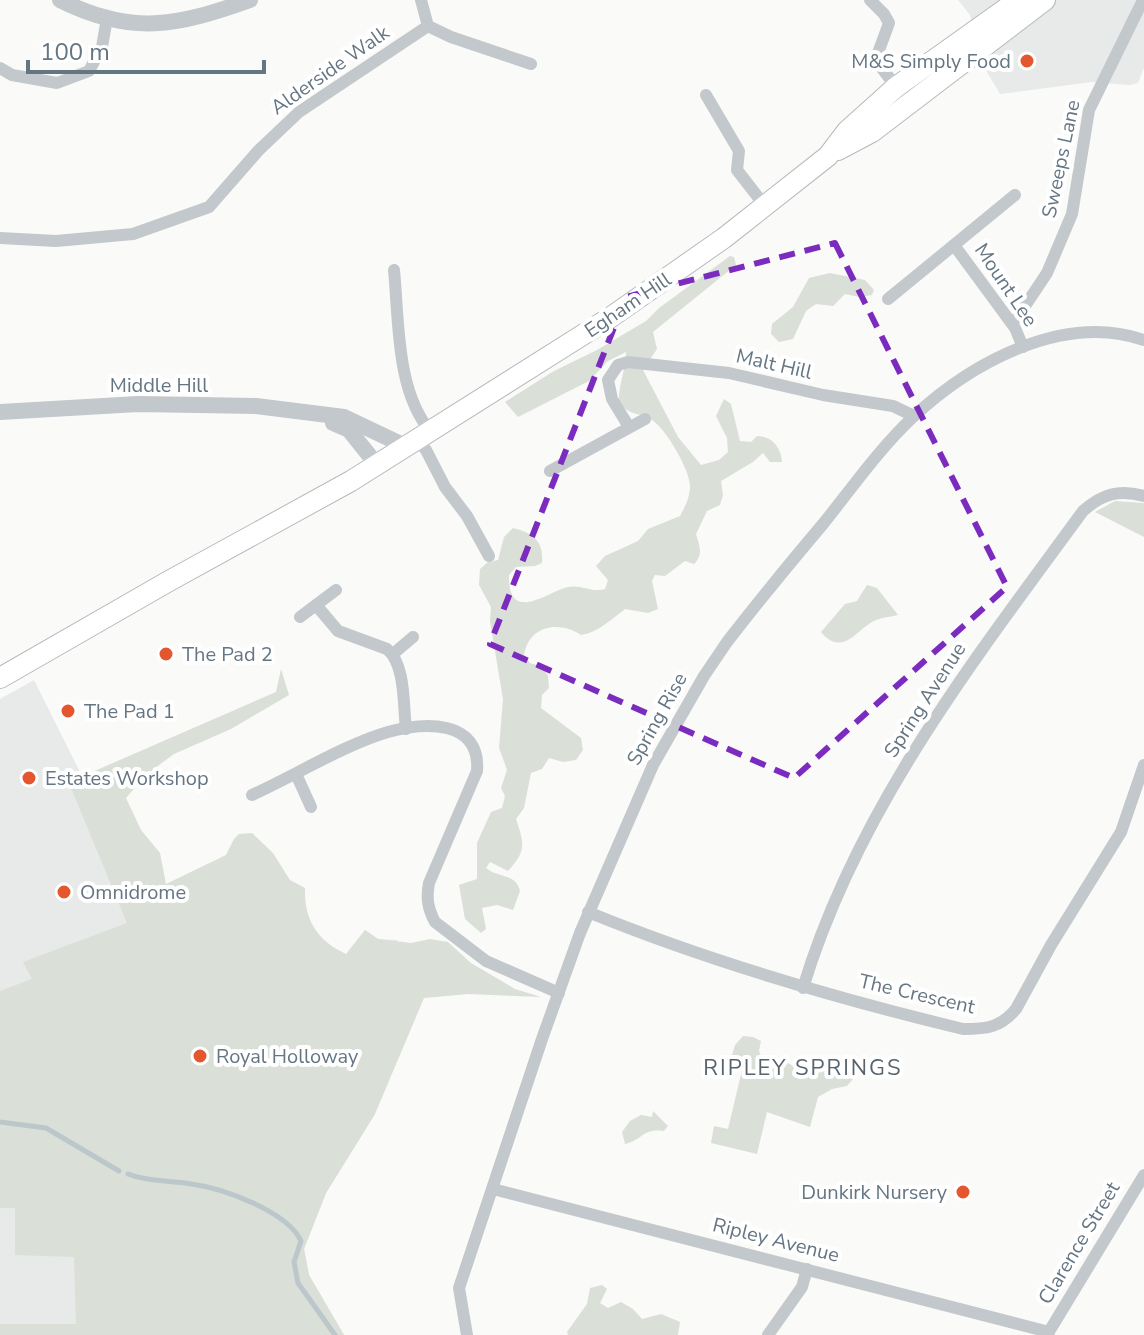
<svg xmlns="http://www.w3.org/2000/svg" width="1144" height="1335" font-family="'Nunito Sans',sans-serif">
<rect width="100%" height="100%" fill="#fafaf8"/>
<g fill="#e8e9e9">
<polygon points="958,0 1144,0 1144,68 1138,83 1130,85 1092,82 1000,94 984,67 970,15"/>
<polygon points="34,680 82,776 160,905 315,933 331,946 347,955 365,930 378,939 398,940 375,1114 326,1193 304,1249 309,1275 344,1335 0,1335 0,699"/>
</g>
<g fill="#dadfd7">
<path d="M730,256L734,257L736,265L653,332L657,349L643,370L678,437L701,465L719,460L728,452L727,438L716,416L724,399L731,404L740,441L751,442L757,436C772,436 781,447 782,462H770L763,453L753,462L721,481L723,495L720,505L707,511L696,534C699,545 704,554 694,564L685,561L665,576L655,575L652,581L658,609L648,613L625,609C612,619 597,633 581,635C558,620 528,626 524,656L530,663L543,667L548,676L549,688L542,695L541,708L581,738L583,750L576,760L563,762L549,758L542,769L531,773L524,808L516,819C524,843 527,851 508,871L490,862L486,868C498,878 516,873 520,891L513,910L497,905L482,908L486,929L481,933L465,919L459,885L477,879V843L491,812L502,808L505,796L501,788L507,770L499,748L503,699L490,621L491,607L479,585L480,569L488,562L498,560L504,537L513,528C533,533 544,541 542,563L535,566L516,567L509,575C508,625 547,592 568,587C581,584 592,593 605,589L608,580L596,566L605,556L638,541L648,529L680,516C685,507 690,497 690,486C690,470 666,429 652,420C639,411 633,418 619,403C618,385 626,370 626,352L608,361L589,381L518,417L505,402L554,371L597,350L646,321L659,308Z"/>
<polygon points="830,273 865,280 874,290 872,295 859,297 845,294 833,306 816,304 806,311 793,339 779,342 771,334 772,324 793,307 809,278"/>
<polygon points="1115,501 1144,503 1144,537 1095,512"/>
<path d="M867,585L877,588L898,615C890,617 878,618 872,622C856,631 842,657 821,632L845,604L857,601Z"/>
<path d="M281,669L289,695L231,729L174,754L147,774L126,798L141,830L160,853L166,884L226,855L234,839L239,834L252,833L273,853L290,880L305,888C304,921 318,941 346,954L365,930L378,939L411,943L430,939L448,942L471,963L515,989L541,997L468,994L424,998L375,1114L326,1193L304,1249L309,1275L344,1335H0V1324H76L74,1257L15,1255V1208H0V991L32,979L23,962L127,923L71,788L75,773L83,776L276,692Z"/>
<polygon points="743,1036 753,1037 761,1041 759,1051 763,1061 783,1060 793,1066 819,1062 852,1072 853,1079 847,1086 832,1089 818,1097 810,1127 767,1112 757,1154 711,1143 714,1126 728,1129 743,1066 730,1062 735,1045"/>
<path d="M653,1111L668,1126L664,1131C642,1128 643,1140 625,1144L622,1132L630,1121L641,1115L652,1117Z"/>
<polygon points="602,1285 607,1289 600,1303 608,1308 621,1302 633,1309 642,1319 661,1314 680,1322 678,1335 568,1335 567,1332 587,1304 590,1288"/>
</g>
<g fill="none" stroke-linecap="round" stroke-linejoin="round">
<g stroke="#bbc7cb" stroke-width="5">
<polyline points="0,1122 46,1128 119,1171"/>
<path d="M128,1174C148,1182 169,1180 191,1184C222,1188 287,1211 301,1241L294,1262L298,1283L335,1335"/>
</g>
<g stroke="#b5babe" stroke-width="22">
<g id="primary">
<polyline points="838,150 872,132 1045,0"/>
<polyline points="0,678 169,581 351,481 611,317 724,238 828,156 847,131 896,87 1018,0"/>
</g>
</g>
<g stroke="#c3c8cc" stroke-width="12">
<polyline points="421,0 428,26 451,37 531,64"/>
<polyline points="870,0 884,14 889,23 878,53 878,63 900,92"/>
<polyline points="0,68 12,75 57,83 89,71 102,47 107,18"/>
<polyline points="706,95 739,151 737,170 765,206"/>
<polyline points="0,238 56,241 133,234 209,207 258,151 299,112 428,26"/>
<polyline points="954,245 1015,328 1023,347"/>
<path d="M394,270C399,321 396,392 431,432"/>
<polyline points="888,299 1015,195"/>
<polyline points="1011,322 1017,318 1047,273 1072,214 1089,110 1143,0"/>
<polyline points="629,427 612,399 608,380 618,365 628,362 729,373 823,395 893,406 914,416"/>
<polyline points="417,440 426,450 445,487 467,516 489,556"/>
<polyline points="550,471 645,419"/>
<path d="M316,605L338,631L387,649C406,665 403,705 406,729"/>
<polyline points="300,617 336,590"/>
<polyline points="393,654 413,637"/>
<polyline points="296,774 311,807"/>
<path d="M252,795C294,776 346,744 388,732C424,722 481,719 477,771L429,883C426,898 428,909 435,922L486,961L559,993"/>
<path d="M588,912C710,962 835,998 963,1029C986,1029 1000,1028 1016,1009L1051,945L1121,832L1144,765"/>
<path d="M803,988C857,809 974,660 1083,511C1102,494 1119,489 1144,496"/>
<polyline points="493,1189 1049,1332"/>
<path d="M467,1335L459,1288L542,1039L580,933L653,765L704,676L727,642C758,602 790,563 823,524C852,488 879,449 913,417C971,363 1063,312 1144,340"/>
<polyline points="768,1335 802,1287 807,1269"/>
<polyline points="1047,1335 1144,1175"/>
</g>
<g stroke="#c3c8cc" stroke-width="16">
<path d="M60,0C132,36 177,26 250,0"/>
<polyline points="0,412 138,404 256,406 344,417 407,447"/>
<polyline points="333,423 349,430 377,465"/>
</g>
<use href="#primary" stroke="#fff" stroke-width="20"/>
</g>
<path fill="none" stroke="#7b2cbf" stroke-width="6" stroke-dasharray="16 10" stroke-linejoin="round" d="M835,243L1007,587L794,778L490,644L626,297Z"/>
<g fill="#e4572e" stroke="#fff" stroke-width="3">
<circle cx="1027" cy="61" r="8"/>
<circle cx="166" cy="654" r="8"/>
<circle cx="68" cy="711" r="8"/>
<circle cx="29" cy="778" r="8"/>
<circle cx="64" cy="892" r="8"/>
<circle cx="200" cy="1056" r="8"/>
<circle cx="963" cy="1192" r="8"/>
</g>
<g text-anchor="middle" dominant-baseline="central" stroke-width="8" stroke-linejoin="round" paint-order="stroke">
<g font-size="20" fill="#657683" stroke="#fff" text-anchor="start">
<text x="1011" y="61" text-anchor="end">M&amp;S Simply Food</text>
<text x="182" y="654">The Pad 2</text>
<text x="84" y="711">The Pad 1</text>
<text x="45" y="778">Estates Workshop</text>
<text x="80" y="892">Omnidrome</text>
<text x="216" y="1056">Royal Holloway</text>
<text x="947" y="1192" text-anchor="end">Dunkirk Nursery</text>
</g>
<g font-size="20" fill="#657683" stroke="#fff">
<text transform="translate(330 70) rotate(-35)">Alderside Walk</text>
<text transform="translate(1061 159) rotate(-78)">Sweeps Lane</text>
<text transform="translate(1006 285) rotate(56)">Mount Lee</text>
<text transform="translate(628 305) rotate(-34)">Egham Hill</text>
<text transform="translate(774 364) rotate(13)">Malt Hill</text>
<text x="159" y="385">Middle Hill</text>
<text transform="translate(925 700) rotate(-57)">Spring Avenue</text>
<text transform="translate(657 719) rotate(-61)">Spring Rise</text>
<text transform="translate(917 994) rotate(13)">The Crescent</text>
<text transform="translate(776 1240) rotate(14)">Ripley Avenue</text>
<text transform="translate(1079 1243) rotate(-59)">Clarence Street</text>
</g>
<g font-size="22" letter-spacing="2" fill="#57646e" stroke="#fff">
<text x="803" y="1068">RIPLEY SPRINGS</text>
</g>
</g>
<path d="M28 60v12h236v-12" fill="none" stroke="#657683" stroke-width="4"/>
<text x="40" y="60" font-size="24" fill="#657683" stroke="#ffffff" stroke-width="6" paint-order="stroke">100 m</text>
</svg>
